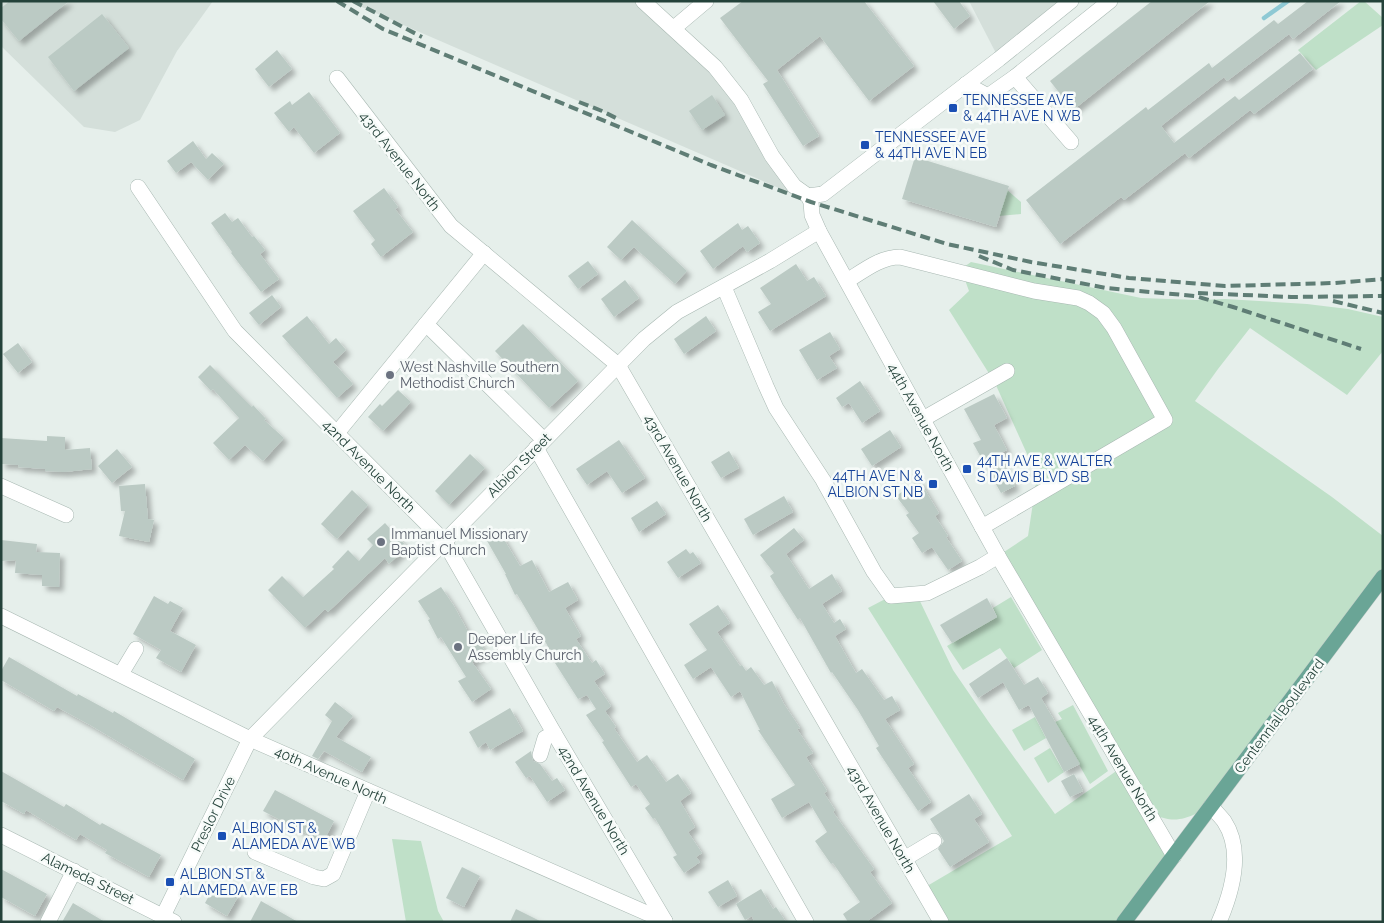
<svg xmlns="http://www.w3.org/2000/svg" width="1384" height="923" font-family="Raleway,sans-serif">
<defs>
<filter id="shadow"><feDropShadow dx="4.5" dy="4.5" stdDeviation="2.5" flood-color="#0004"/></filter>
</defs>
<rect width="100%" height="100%" fill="#e6efeb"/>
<g fill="#d4dfda">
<polygon points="1,1 213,1 177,51 140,120 115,132 84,127 1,46"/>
<polygon points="348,1 644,1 715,67 811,202"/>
<polygon points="969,1 1076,1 999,59"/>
</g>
<g fill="#bfe0c8">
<polygon points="1361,1 1364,1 1383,18 1383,25 1316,70 1298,50"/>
<polygon points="1006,189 1021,202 1021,214 999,216"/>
<path d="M971,262L1141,298L1197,300L1225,299L1307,304L1348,309L1383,317V351L1347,395L1250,328L1218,369L1195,401L1332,497L1383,536V577L1198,813C1177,822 1172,821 1150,814L1174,856L1124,922H941L922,889L1012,836L868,608L891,596L917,595L953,670L988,721L1055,814L1122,767L998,556L1028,536L1037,476L995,383L949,310L969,291L961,269Z"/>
<polygon points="1011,597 1042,650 1014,668 1000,648 963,670 947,646 997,617 993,608"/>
<polygon points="1073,705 1108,771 1090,784 1055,722 1062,719 1058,713"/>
<polygon points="1035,717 1046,738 1024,751 1012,730"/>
<polygon points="1050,748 1064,772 1048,783 1034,758"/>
<polygon points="392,839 421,841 438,911 444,922 406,922"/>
</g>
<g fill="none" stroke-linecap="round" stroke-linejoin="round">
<polyline stroke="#8ec9d4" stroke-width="4.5" points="1264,18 1288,1"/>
</g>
<g fill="#bbcac4" filter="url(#shadow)">
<polygon points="10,1 69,1 19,41 1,19 1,8"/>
<polygon points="743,1 864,1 914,66 869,101 820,36 777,70 819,136 803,146 763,84 768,81 720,18"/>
<polygon points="933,1 959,1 970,16 954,29"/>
<polygon points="1152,1 1210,1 1073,110 1050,81"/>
<polygon points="1308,1 1341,1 1293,39 1289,34 1227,81 1224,77 1161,126 1174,143 1235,96 1239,100 1300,53 1313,69 1254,114 1250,110 1189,158 1185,153 1124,200 1121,197 1060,244 1026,200 1146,107 1148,110 1209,63 1212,68 1274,20 1278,24"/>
<polygon points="102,14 129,48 74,91 48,57"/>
<polygon points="277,50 292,69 269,87 255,69"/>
<polygon points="309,92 340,133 314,153 294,127 289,132 274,113 290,101 292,105"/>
<polygon points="712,95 725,115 702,130 689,111"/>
<polygon points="193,141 206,159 212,153 224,164 208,180 191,162 176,173 167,161"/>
<polygon points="915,157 1009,186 996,227 902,199"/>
<polygon points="384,188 398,207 395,209 413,232 381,257 371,244 375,240 353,211"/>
<polygon points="225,213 232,222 238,218 252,237 254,236 265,250 260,254 279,279 261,292 231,253 232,252 211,223"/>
<polygon points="632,220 687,271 675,284 634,247 621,260 607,247"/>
<polygon points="738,223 742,230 748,226 760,243 747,252 743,246 713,269 700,251"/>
<polygon points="588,261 598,274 578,289 568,276"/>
<polygon points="796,264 807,281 814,277 826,296 770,331 758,312 771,304 760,288"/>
<polygon points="625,280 639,298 614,317 601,299"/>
<polygon points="272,295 281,307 259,325 249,313"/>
<polygon points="307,316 329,344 336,338 346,350 333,362 353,384 337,398 282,336"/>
<polygon points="706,316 716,331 684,354 674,339"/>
<polygon points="523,324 578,381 549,408 495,351"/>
<polygon points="830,332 840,349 829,356 837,368 817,380 799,350"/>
<polygon points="18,343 32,362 18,373 3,354"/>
<polygon points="210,365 252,407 253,405 266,419 264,420 284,438 263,461 245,445 229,460 213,443 239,418 213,389 211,391 198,377"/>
<polygon points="860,381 880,411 862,423 849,403 842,407 836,398"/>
<polygon points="398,390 411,402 383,431 368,417 380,404 382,406"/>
<polygon points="994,394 1007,418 994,425 1007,450 998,454 1015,486 1001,493 973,443 981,440 964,409"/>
<polygon points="890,430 901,447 872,466 861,449"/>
<polygon points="47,436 65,437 65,450 90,448 92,469 64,472 45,471 45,469 18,467 19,465 1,464 1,438 47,441"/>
<polygon points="619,440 645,478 622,493 607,471 587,485 576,469"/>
<polygon points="117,449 132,467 112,483 98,466"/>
<polygon points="729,451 739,468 721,478 711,462"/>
<polygon points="470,454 485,468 449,505 435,491"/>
<polygon points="919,480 939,513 935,516 948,536 946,537 962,561 948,570 932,547 922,553 912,538 919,533 906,515 909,513 896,496"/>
<polygon points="145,484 148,519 154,520 149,542 119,536 125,511 121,511 119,486"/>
<polygon points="352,490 368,505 337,539 321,524"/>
<polygon points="784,496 793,512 753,535 744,519"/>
<polygon points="657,501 666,514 639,532 631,518"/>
<polygon points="385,523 407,547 389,564 385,558 328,612 325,609 305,628 268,590 282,576 303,597 334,569 332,567 348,550 359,561 373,545 367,539"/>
<polygon points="794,528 804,540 786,554 809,589 832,574 842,591 822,604 834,623 840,619 846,629 835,636 856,673 862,669 884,700 892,696 900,710 885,719 914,764 908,768 931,802 918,811 876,748 879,746 858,710 832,672 831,673 800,618 798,620 770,576 774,573 760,555"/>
<polygon points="499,531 520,566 532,560 549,592 568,582 578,600 565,608 581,636 576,639 592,663 596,660 605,674 594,681 611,706 605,711 616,727 614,728 637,762 647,755 666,782 678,774 691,793 680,801 695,827 688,832 702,853 696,857 700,862 684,873 673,857 677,855 655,818 653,819 645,808 650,804 636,784 631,787 602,742 604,741 586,715 596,709 587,695 578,699 555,663 556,662 546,643 517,594 515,595 505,574 506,574 486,539"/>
<polygon points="1,540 37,544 36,552 60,553 59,587 42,586 42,575 15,573 16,560 1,561"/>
<polygon points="686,549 690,554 693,552 701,563 678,578 667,562"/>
<polygon points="441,587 454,606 472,639 476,637 486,653 472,662 491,689 472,702 458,681 466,677 441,637 438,639 428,620 430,619 418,601"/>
<polygon points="154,596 168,604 170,601 183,608 170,631 196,645 181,672 156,658 161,650 133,634"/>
<polygon points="987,598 997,617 952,643 940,625"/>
<polygon points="718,605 730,623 717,632 740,666 742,665 746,671 751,667 764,685 772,681 784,704 800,728 797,729 813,753 806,757 827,791 824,793 835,810 833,812 874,869 870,872 892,903 866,922 848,922 843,914 860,902 833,863 831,864 815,841 827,832 809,802 782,818 771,799 795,785 758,730 760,730 740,691 731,697 711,667 693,679 684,665 707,650 689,624"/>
<polygon points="9,657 77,696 78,694 113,713 114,711 195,759 183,780 90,725 57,707 54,711 1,680 1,671"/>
<polygon points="1007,658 1024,685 1038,677 1048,693 1041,698 1080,764 1064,772 1029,705 1019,710 1003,682 978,698 969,684"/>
<polygon points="335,702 353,716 336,737 371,757 362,772 324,751 318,759 312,756 332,721 325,715"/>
<polygon points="510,708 523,731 490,750 486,742 478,748 469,732"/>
<polygon points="531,751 533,761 540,764 552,781 557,778 565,790 547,802 530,776 526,778 515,762"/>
<polygon points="1,771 64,807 66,804 100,825 102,823 161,855 149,877 105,853 107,850 80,834 76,840 26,810 24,814 1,801"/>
<polygon points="1074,774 1083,791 1070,797 1061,781"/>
<polygon points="275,790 334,821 323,842 263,811"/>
<polygon points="969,794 982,814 974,819 989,842 950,867 938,849 944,841 930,819"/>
<polygon points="462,867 480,876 464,907 446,898"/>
<polygon points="1,869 47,894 35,916 1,897"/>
<polygon points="728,880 737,896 718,907 708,892"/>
<polygon points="216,883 239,895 227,916 205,903"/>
<polygon points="761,889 773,909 776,907 786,922 754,922 752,916 745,920 736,904"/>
<polygon points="261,901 298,922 250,922"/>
<polygon points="73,903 105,922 62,922"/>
<polygon points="516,909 542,922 510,922"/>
</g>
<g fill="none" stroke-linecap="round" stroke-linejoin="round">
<g stroke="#a8b8b2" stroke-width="16">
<g id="minor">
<polyline points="643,1 715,67 741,100 772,156 794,186 808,196 811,202 812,215 819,231 998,556 1174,856"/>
<polyline points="674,28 706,1"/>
<polyline points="337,78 451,226 618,365 941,922"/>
<polyline points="966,84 988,96 1015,77"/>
<polyline points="1071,142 1015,77 1110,1"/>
<polyline points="138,187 235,331 444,541 554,733 665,921"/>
<polyline points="808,196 823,194 999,59 1071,1"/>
<path d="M847,281C863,271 880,257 900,257L1034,291L1078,298L1089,303L1103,313L1114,328L1165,420L982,527"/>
<polyline points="724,287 766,386 776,408 823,480 874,572 891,596 927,593 980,567 998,556"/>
<polyline points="426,324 544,440"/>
<polyline points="923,419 1007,371"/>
<polyline points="337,433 484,253"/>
<polyline points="536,448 806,922"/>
<polyline points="1,486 66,515"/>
<polyline points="1,616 250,739 665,921"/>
<polyline points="121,674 136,649"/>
<polyline points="540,755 545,738 554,733"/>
<path d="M1211,806C1215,811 1220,816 1224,821C1244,851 1232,892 1219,922"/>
<polyline points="1,835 174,922"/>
<polyline points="255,852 314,877 324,879 333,874 368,791"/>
<polyline points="904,859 934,841"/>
<polyline points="163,916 250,739 644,339 677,312 770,261 819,231"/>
<polyline points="48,922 74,871"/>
</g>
</g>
<g stroke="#c2cac8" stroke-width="16">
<polyline id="major" points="1124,922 1383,577"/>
</g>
<use href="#minor" stroke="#fff" stroke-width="15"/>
<use href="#major" stroke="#6aa596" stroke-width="15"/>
<g stroke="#5f7d75" stroke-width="4" stroke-dasharray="10 5" stroke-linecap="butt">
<polyline points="337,1 383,29 711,165 811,202 947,244 1031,262 1129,278 1225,286 1335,283 1383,279"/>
<polyline points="353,1 422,37"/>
<polyline points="579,102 602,111 618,119"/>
<polyline points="979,256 1013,270 1106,288 1195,296 1233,307 1361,349"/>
<polyline points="1198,293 1291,297 1383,296"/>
<polyline points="1333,301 1383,313"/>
</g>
</g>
<g fill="#1a4fb4" stroke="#f7fbf9" stroke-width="2">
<rect x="948" y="103" width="10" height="10" rx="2.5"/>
<rect x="860" y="140" width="10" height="10" rx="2.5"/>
<rect x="962" y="464" width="10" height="10" rx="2.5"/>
<rect x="928" y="479" width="10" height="10" rx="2.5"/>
<rect x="217" y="831" width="10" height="10" rx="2.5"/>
<rect x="165" y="877" width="10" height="10" rx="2.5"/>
</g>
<g fill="#6b7280" stroke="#f7fbf9" stroke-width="2">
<circle cx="390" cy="375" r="5"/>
<circle cx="381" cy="542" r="5"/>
<circle cx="458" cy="647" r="5"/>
</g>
<g text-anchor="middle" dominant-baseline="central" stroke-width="5" stroke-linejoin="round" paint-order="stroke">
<g font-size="14" fill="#164399" stroke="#f7fbf9" text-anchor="start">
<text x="963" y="100">TENNESSEE AVE<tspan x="963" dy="16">&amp; 44TH AVE N WB</tspan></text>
<text x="875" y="137">TENNESSEE AVE<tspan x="875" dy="16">&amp; 44TH AVE N EB</tspan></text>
<text x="977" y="461">44TH AVE &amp; WALTER<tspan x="977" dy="16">S DAVIS BLVD SB</tspan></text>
<text x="923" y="476" text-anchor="end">44TH AVE N &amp;<tspan x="923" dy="16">ALBION ST NB</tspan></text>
<text x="232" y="828">ALBION ST &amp;<tspan x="232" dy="16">ALAMEDA AVE WB</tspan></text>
<text x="180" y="874">ALBION ST &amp;<tspan x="180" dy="16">ALAMEDA AVE EB</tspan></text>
</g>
<g font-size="14" fill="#24423a" stroke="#f7fbf9">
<text transform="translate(400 161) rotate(52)">43rd Avenue North</text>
<text transform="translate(921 417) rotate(61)">44th Avenue North</text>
<text transform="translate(519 465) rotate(-45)">Albion Street</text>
<text transform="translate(369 466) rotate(45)">42nd Avenue North</text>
<text transform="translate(678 468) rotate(60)">43rd Avenue North</text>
<text transform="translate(1279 716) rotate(-53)">Centennial Boulevard</text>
<text transform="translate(1123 768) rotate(59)">44th Avenue North</text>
<text transform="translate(331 775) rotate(24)">40th Avenue North</text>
<text transform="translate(594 800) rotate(59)">42nd Avenue North</text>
<text transform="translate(213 814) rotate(-64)">Preslor Drive</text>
<text transform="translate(881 819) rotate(60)">43rd Avenue North</text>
<text transform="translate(88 878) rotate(26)">Alameda Street</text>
</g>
<g font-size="14" fill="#5b616d" stroke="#f7fbf9" text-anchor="start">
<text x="400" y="367">West Nashville Southern<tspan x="400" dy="16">Methodist Church</tspan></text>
<text x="391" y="534">Immanuel Missionary<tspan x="391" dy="16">Baptist Church</tspan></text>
<text x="468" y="639">Deeper Life<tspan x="468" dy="16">Assembly Church</tspan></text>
</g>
</g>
<rect width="1384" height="923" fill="none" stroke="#24423a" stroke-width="5"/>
</svg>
